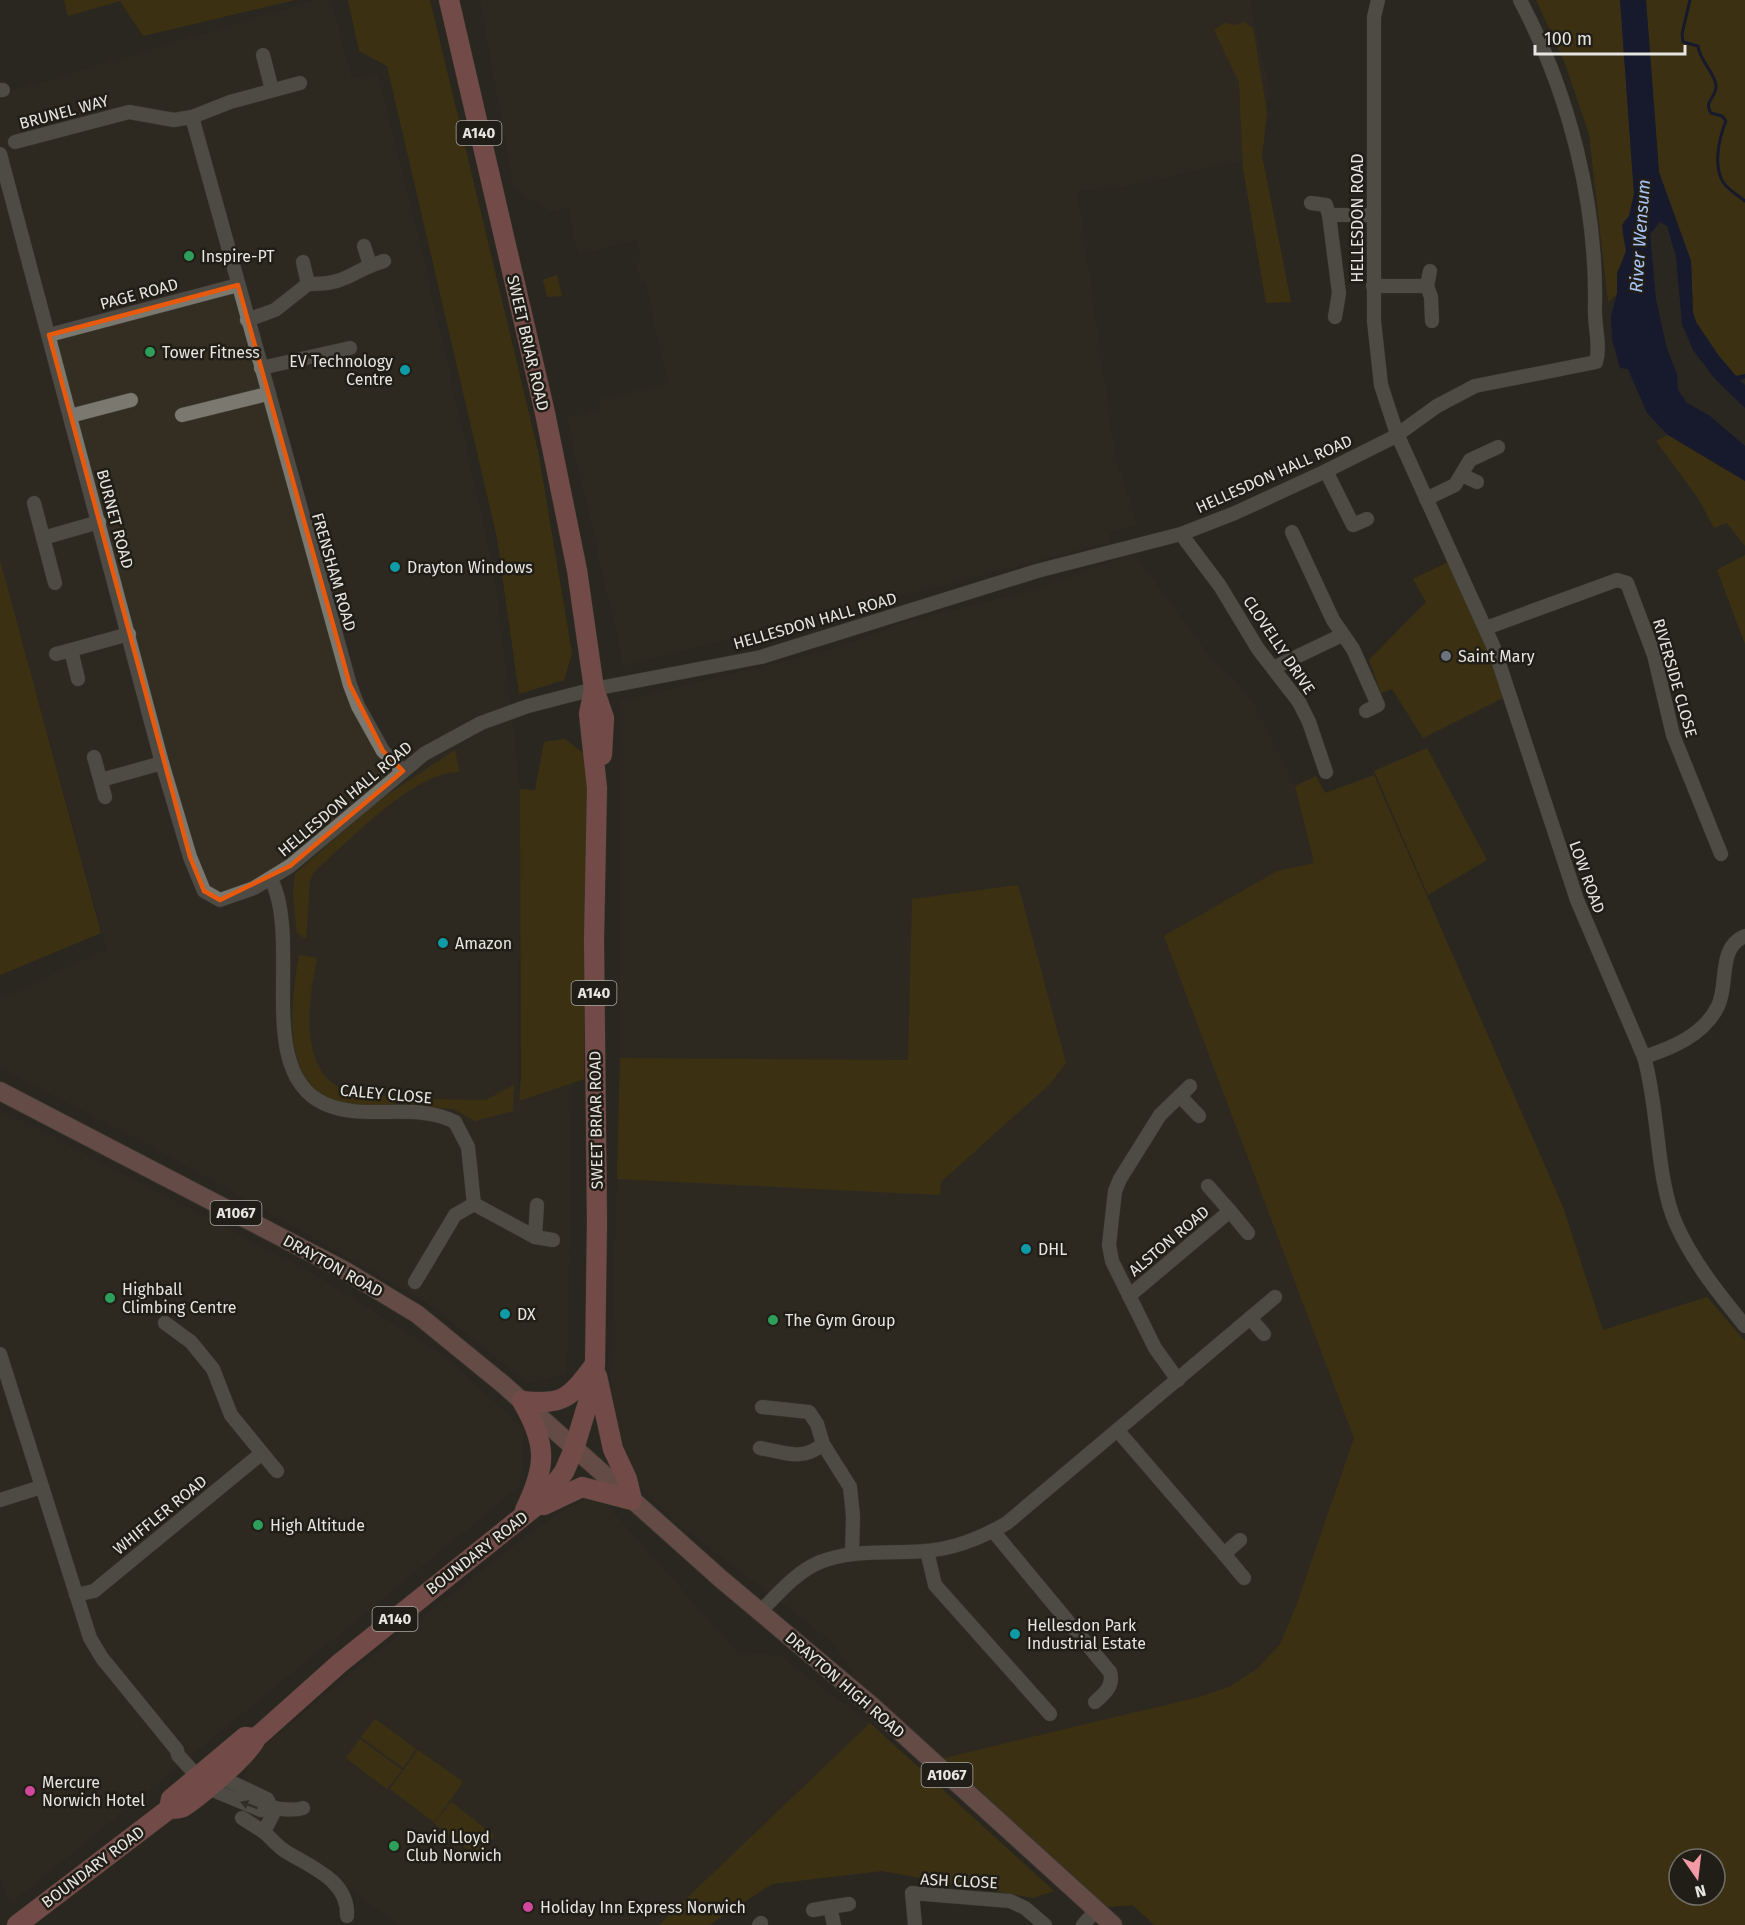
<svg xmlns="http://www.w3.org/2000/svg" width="1745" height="1925" font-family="'Fira Sans',sans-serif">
<rect width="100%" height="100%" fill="#2a2720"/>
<g fill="#332e21">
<polygon points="316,0 331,0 352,79 378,74 428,278 494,571 520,789 519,1101 572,1081 567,1374 528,1383 431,1305 148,1144 0,1068 0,996 15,992 107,949 0,560 0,80 5,78 9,92"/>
<polygon points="480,0 1249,0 1269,89 1262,156 1122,187 1077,191 1115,457 1138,525 1109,532 1111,542 624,666 567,418 601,410 599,400 668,383 645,281 641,282 637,262 640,261 641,254 636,240 579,254 568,208 551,211 514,189"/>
<polygon points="1134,554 1211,658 1237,682 1254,705 1295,786 1314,863 1277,871 1164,936 1354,1438 1295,1609 1280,1644 1258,1668 1229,1687 1199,1697 940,1759 855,1677 837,1649 825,1636 673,1520 633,1477 621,1455 610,1406 617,1179 940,1194 941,1183 1049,1085 1065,1063 1018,885 912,899 908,1060 620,1058 620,701 826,651 912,620 1018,594"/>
<polygon points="0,1111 38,1129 315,1275 446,1357 524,1430 520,1486 10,1904 0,1880"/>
<polygon points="586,1500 604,1504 622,1522 737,1652 780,1656 870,1723 659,1925 399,1925 230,1802 246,1773 248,1760 358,1667 520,1541 568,1507"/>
</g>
<g fill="#513f00" fill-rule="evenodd">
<polygon points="64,0 295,0 143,36 120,1 68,16"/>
<polygon points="348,0 430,0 538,451 572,653 564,680 519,694 497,538 387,66 359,51"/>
<polygon points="1536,0 1620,0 1634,194 1629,216 1624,221 1622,232 1626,251 1617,274 1617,294 1608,302 1589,134 1564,61"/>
<polygon points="1646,0 1745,0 1745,374 1736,376 1719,356 1696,322 1693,313 1691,261 1659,172"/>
<polygon points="1244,22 1253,28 1267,113 1262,156 1291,302 1266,303 1243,168 1239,82 1214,30 1225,23 1235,25"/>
<polygon points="557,275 562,296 547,297 543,280"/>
<polygon points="1668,435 1745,481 1745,546 1727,523 1714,528 1698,498 1656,441"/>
<polygon points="1745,555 1745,644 1717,570"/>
<polygon points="0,560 101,933 0,975"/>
<polygon points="1448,562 1490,652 1505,697 1423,738 1392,689 1381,693 1369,660 1426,602 1413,579"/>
<polygon points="565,739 587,756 584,1079 519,1101 521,1077 520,789 535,790 544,742"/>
<polygon points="1427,748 1487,860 1428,895 1374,771"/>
<path d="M455,750L459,772C415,771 349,841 316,870L310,879L306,939L297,933L293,894L295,874L377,802Z"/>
<path d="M1374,775L1563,1207L1603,1330L1707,1297L1745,1341V1925H1155L1132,1905L1108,1907L940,1759L1199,1697L1229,1687L1258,1668L1280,1644L1295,1609L1354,1438L1164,936L1277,871L1314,863L1295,786L1316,776L1325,793ZM1679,1859H1715V1895H1679Z"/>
<polygon points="1018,885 1066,1063 1049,1085 941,1182 940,1195 617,1179 620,1058 908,1060 912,899"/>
<path d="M299,955L317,958C309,997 297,1070 343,1089C357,1095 378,1094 393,1097L394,1105C374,1105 353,1107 334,1100C279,1080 292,1000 299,955Z"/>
<polygon points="514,1085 513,1111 475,1121 454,1109 412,1106 412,1099 486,1100"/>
<polygon points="375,1719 416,1749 403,1768 361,1737"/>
<polygon points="870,1723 1054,1891 1033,1898 882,1871 772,1884 709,1925 659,1925"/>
<polygon points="360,1739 402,1770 387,1789 346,1758"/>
<polygon points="418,1750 463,1782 434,1822 390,1789"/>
<polygon points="451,1802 494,1835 478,1857 434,1823"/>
</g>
<polygon fill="#00093b" points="1620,0 1646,0 1659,172 1691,261 1693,312 1696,322 1719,356 1736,376 1745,374 1745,378 1740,380 1745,385 1745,408 1715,379 1693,350 1682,324 1676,257 1667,226 1660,222 1650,234 1656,300 1667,349 1677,374 1678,390 1687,403 1710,416 1745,446 1745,481 1668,435 1647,413 1628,369 1620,368 1612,339 1611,316 1617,294 1617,274 1626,251 1622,225 1629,216 1634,194"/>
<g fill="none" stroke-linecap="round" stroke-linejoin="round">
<path stroke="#00093b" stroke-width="3" d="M1690,0L1682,34L1683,42L1698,46C1700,62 1715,72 1716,86C1717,97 1703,101 1711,113L1722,116L1726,121C1719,138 1713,165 1723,182C1727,189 1739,196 1745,201"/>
<g stroke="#45433d" stroke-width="15">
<g id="minor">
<path d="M1378,0L1374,17V321L1381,385L1397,434L1494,648L1577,900L1644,1057C1659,1108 1656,1179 1676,1224C1693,1262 1719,1294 1745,1326"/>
<polyline points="263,55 272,90"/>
<polyline points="0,90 3,90"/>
<polyline points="192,117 350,685 358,706 383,751 403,771"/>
<polyline points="15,142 129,112 174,120 192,117 230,102 300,83"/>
<path d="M0,154L162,763L190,857L204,891L220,900L254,888L290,866L424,754L481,723L528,706L594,689L761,657L1037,571L1181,534L1235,513L1326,471L1394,437L1437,406L1475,386L1596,362C1601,346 1594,325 1595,308C1597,202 1569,93 1520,0"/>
<polyline points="1311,203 1326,205 1329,215 1339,293 1335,317"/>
<polyline points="1329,215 1373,215"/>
<polyline points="364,246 370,265"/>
<path d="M308,284C348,285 350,271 384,261"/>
<polyline points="1373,286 1427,286 1430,271"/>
<polyline points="1427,286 1431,297 1432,321"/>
<polyline points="247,320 275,310 308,284 303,262"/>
<polyline points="49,335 238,285"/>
<polyline points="261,368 350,348"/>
<polyline points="182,415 267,394"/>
<polyline points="70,416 131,400"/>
<polyline points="1326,471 1353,525 1367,519"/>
<polyline points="1462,475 1477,482"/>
<polyline points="1426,499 1455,485 1470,460 1498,447"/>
<polyline points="34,503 55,583"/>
<polyline points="1292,532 1333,620 1353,649 1378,705 1366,711"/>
<polyline points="1181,534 1220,586 1258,649 1299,702 1309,722 1326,772"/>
<polyline points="43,538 99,522"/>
<polyline points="1486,628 1617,580 1627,583 1654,655 1673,735 1721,854"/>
<polyline points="56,654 71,650"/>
<polyline points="1273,668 1342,635"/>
<polyline points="78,679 71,650 129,634"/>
<polyline points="94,757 105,797"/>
<polyline points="101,780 162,763"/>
<path d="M271,879C303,942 253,1072 325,1104C366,1122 414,1101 455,1122L468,1147L474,1204"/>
<path d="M1644,1057C1672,1048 1704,1035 1718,1006C1729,983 1717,948 1745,936"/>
<polyline points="1180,1096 1199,1116"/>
<polyline points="1230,1211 1248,1233"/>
<polyline points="535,1237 537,1205"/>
<polyline points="415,1282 455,1215 474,1204 535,1237 553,1240"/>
<polyline points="1129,1296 1230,1211 1208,1186"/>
<polyline points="1250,1318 1264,1334"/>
<polyline points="165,1323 191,1342 213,1369 231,1415 262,1453"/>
<path d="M0,1354L90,1638L102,1658L177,1750L178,1755L208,1788L261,1810C276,1805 289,1813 303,1808"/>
<polyline points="1178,1380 1155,1348 1112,1261 1109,1245 1115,1191 1120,1179 1160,1115 1190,1086"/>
<polyline points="762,1407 809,1412 817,1424 823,1444 850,1487 853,1516 852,1554"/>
<polyline points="1118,1431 1224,1554 1240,1540"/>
<path d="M760,1448C784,1452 802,1462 823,1444"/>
<polyline points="0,1500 41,1487"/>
<path d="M993,1531L1110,1672C1114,1686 1105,1693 1095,1702"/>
<polyline points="927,1551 935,1585 1050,1714"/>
<polyline points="1224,1554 1244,1578"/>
<polyline points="76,1595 94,1591 262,1453 277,1471"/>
<path d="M760,1612C778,1594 796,1572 820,1562C853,1549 890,1554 925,1551C953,1549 983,1537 1007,1523L1275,1297"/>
<polyline points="214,1774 267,1799 271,1807"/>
<path d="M276,1808L264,1832C271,1838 277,1846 285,1851C310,1867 349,1880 347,1916"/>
<polyline points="242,1818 264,1832"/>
<polyline points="830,1907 849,1904"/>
<polyline points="813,1910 830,1907 834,1925"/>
<polyline points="759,1925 761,1923"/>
<polyline points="915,1925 912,1893 1010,1901 1025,1908 1045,1925"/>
<polyline points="1083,1925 1096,1910"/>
</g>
</g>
<g stroke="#45433d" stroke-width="20">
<polyline id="major" points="0,1091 344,1270 417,1314 504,1385 721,1579 871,1705 1113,1925"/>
</g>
<g stroke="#45433d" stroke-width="21">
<g id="highway">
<polyline points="449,0 545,413 577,570 594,689 604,718 602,755"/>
<path d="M522,1401C547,1444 547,1465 525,1510"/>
<path d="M522,1401C563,1405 569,1399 593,1367"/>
<polyline points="544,1505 582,1487 632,1500 627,1479 613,1449 597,1376"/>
<polyline points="169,1809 171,1799 245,1737 254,1738"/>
<path d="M17,1925L169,1809C174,1809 179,1809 183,1807C199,1797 251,1753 256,1738L340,1663L542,1501L564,1472L574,1449L590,1396L595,1365L597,1222L594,940L597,788L589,714L594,689"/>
</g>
</g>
<use href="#minor" stroke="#7b786f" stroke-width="14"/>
<use href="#major" stroke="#ab7974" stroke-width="18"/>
<use href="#highway" stroke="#cb7978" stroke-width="20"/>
</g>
<defs><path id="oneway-solid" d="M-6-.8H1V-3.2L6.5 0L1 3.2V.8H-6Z" transform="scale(1.5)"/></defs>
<use fill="#3b3931" href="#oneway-solid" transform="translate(249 1805) rotate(-160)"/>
<path d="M0 0H1745V1925H0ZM238,285L350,685L383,751L403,771L290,866L220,900L204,891L190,857L49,335Z" fill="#2a2720" fill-opacity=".55" fill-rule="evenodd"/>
<path fill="none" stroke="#e8590c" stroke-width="4.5" stroke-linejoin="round" d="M238,285L350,685L383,751L403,771L290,866L220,900L204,891L190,857L49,335Z"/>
<g fill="#2e9e5b" stroke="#201e16" stroke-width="2">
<circle cx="189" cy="256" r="6"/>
<circle cx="150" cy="352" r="6"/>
<circle cx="110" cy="1298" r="6"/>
<circle cx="773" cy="1320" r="6"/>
<circle cx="258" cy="1525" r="6"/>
<circle cx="394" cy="1846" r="6"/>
</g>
<g fill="#0f9aa8" stroke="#201e16" stroke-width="2">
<circle cx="405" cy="370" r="6"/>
<circle cx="395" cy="567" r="6"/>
<circle cx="443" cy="943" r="6"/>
<circle cx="1026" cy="1249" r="6"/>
<circle cx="505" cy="1314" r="6"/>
<circle cx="1015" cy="1634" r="6"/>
</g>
<circle fill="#6b7280" stroke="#201e16" stroke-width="2" cx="1446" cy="656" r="6"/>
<g fill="#d1479c" stroke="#201e16" stroke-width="2">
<circle cx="30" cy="1791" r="6"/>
<circle cx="528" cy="1907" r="6"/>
</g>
<g text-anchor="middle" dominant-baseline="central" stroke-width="5" stroke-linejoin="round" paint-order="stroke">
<g fill="#201e16" stroke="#aba9a3" stroke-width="1.5">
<rect x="456.5" y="121" width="45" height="24" rx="4.5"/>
<rect x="571.5" y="981" width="45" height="24" rx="4.5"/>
<rect x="210.5" y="1201" width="51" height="24" rx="4.5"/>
<rect x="372.5" y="1607" width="45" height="24" rx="4.5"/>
<rect x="921.5" y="1763" width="51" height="24" rx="4.5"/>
</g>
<g font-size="15" font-weight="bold" fill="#e6e5e0">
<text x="479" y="133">A140</text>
<text x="594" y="993">A140</text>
<text x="236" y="1213">A1067</text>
<text x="395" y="1619">A140</text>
<text x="947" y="1775">A1067</text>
</g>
<g font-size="16" fill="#e6e5e0" stroke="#201e16">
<text transform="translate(64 112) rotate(-15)">BRUNEL WAY</text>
<text transform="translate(1357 218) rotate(-90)">HELLESDON ROAD</text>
<text transform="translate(139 294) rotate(-15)">PAGE ROAD</text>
<text transform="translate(528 343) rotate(77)">SWEET BRIAR ROAD</text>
<text transform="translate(1274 474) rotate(-24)">HELLESDON HALL ROAD</text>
<text transform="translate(115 519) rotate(75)">BURNET ROAD</text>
<text transform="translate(334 572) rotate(74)">FRENSHAM ROAD</text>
<text transform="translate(815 621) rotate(-16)">HELLESDON HALL ROAD</text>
<text transform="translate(1279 645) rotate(56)">CLOVELLY DRIVE</text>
<text transform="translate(1675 678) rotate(74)">RIVERSIDE CLOSE</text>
<text transform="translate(345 799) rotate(-40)">HELLESDON HALL ROAD</text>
<text transform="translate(1587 877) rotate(70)">LOW ROAD</text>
<text transform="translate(386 1094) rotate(5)">CALEY CLOSE</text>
<text transform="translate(596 1120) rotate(-91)">SWEET BRIAR ROAD</text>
<text transform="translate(1169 1241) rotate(-40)">ALSTON ROAD</text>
<text transform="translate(333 1266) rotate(29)">DRAYTON ROAD</text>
<text transform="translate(160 1515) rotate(-39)">WHIFFLER ROAD</text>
<text transform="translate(477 1553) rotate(-38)">BOUNDARY ROAD</text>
<text transform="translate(845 1685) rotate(41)">DRAYTON HIGH ROAD</text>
<text transform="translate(93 1867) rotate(-37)">BOUNDARY ROAD</text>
<text transform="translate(959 1881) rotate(3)">ASH CLOSE</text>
</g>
<g font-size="16" fill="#e6e5e0" stroke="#201e16" text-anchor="start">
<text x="201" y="256">Inspire-PT</text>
<text x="162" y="352">Tower Fitness</text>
<text x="393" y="361" text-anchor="end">EV Technology<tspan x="393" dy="18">Centre</tspan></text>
<text x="407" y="567">Drayton Windows</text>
<text x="1458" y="656">Saint Mary</text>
<text x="455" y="943">Amazon</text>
<text x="1038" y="1249">DHL</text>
<text x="122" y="1289">Highball<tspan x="122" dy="18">Climbing Centre</tspan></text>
<text x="517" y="1314">DX</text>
<text x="785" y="1320">The Gym Group</text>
<text x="270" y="1525">High Altitude</text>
<text x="1027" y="1625">Hellesdon Park<tspan x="1027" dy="18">Industrial Estate</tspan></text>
<text x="42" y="1782">Mercure<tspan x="42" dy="18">Norwich Hotel</tspan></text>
<text x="406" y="1837">David Lloyd<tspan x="406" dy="18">Club Norwich</tspan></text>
<text x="540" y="1907">Holiday Inn Express Norwich</text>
</g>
<g font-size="18" font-style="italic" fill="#a8c4f6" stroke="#201e16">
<text transform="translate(1640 236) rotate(-86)">River Wensum</text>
</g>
</g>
<g transform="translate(1697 1877) rotate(166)"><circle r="28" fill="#201e16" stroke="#6f6e67" stroke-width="1.5"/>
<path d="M0-4.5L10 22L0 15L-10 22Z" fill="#f39aa7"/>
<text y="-9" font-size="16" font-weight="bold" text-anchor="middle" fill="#e6e5e0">N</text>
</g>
<path d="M1535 45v9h150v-9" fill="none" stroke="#e6e5e0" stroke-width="3"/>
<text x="1544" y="45" font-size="18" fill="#e6e5e0" stroke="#201e16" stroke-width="4.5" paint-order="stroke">100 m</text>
</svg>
